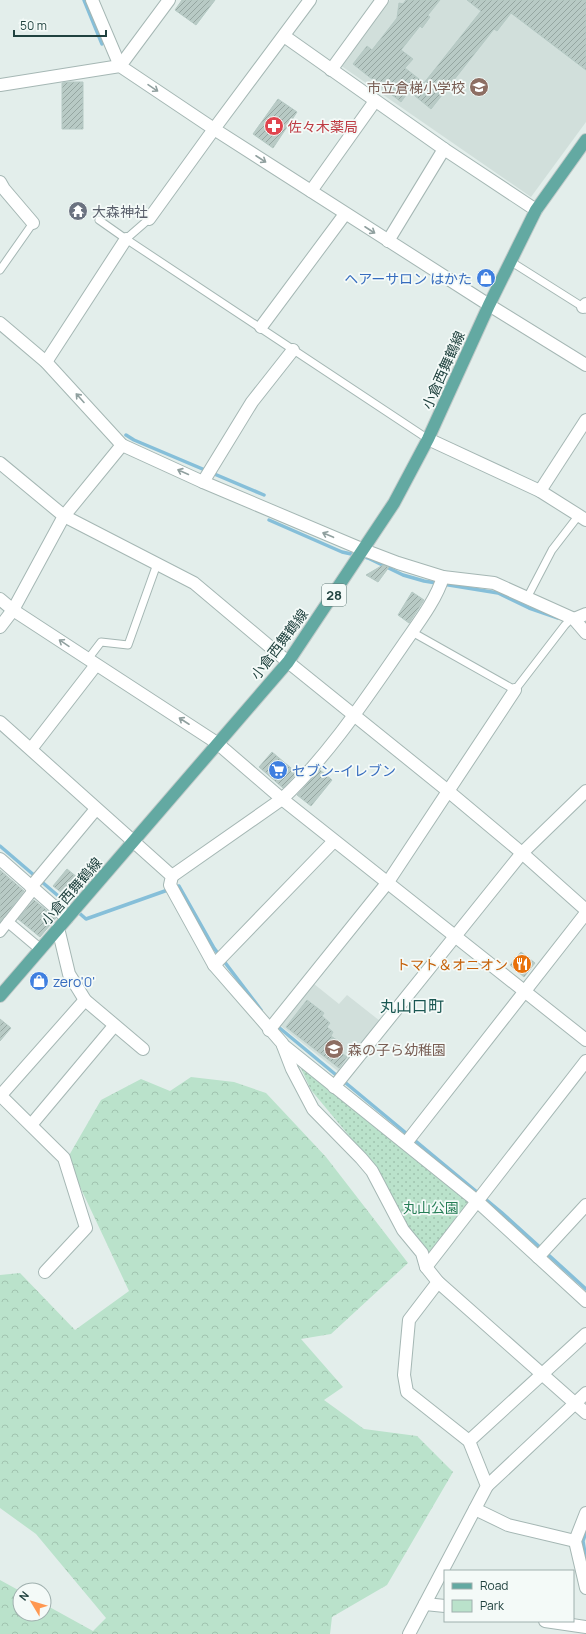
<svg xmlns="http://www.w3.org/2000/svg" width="586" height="1634" font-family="Manrope,'Noto Sans JP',sans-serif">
<defs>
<pattern id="green-dots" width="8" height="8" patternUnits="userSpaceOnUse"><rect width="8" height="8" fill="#bae2cb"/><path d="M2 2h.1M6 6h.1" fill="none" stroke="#a0c3af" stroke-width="1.8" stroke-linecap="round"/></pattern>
<pattern id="forest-crowns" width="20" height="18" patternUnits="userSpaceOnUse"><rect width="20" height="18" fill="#bae2cb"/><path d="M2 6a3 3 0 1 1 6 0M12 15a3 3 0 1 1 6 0" fill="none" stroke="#a0c3af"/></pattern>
<pattern id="building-hatch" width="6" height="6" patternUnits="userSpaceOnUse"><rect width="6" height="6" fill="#b8cac5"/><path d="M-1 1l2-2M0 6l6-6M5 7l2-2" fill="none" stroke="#95a6a1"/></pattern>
</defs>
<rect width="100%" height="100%" fill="#e3eeeb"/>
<g fill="#d1dfdb">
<polygon points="390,0 586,0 586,122 531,197 340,65"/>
<polygon points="314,984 339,1004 347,995 380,1021 339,1072 281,1026"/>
</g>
<polygon fill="url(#green-dots)" points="298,1062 474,1203 430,1256 406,1225 376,1168 311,1090"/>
<polygon fill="url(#forest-crowns)" points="191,1077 234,1082 266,1093 326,1157 408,1263 331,1334 301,1339 343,1387 324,1400 364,1429 417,1436 453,1472 387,1585 332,1617 330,1634 0,1634 0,1580 20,1591 20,1614 44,1614 44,1604 93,1631 106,1618 36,1534 0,1508 0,1275 20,1273 75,1330 129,1291 67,1159 101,1100 141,1079 170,1091"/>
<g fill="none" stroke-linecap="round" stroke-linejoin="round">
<g stroke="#86bfd9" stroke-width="3.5">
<polyline points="84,0 102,44"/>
<polyline points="126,435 134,440 264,495"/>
<polyline points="269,520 342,552 356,555"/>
<polyline points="362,556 368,558 403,575 424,581 498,593 529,608 558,618"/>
<polyline points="0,846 63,900"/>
<polyline points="78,912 86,919 179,886 214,948 261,1010"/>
<polyline points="276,1025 501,1212 586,1289"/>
<polyline points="586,1532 583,1541 586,1560"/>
</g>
</g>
<g fill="url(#building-hatch)" stroke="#b5c9c4">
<polygon points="182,0 215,0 196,25 175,10"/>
<polygon points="406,0 440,0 428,15 430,17 422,28 420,26 401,50 413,59 405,68 424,83 481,11 467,0 586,0 586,70 511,13 497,31 494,29 431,109 409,91 401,102 353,64 367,46 372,50 397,18 399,3 403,4"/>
<polygon points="69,82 83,82 83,129 62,129 62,83"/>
<polygon points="278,99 297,112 273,148 253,134"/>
<polygon points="383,565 389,567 378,582 366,575"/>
<polygon points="412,592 424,600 409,623 398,615"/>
<polygon points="272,752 297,773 283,788 259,767"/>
<polygon points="320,770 332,780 311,806 297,795"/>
<polygon points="67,869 83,882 70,899 53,886"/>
<polygon points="0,870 24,891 0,922"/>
<polygon points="34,900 56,918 40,937 18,919"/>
<polygon points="521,952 535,963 524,977 510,965"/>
<polygon points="307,1000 324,1013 322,1016 330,1023 327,1027 333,1032 331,1036 338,1041 336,1044 342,1048 340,1052 347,1057 339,1068 286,1027"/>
<polygon points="0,1019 11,1028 0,1041"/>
</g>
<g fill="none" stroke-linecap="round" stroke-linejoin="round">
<g stroke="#a5b7b4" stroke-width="9">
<g id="service">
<polyline points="99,220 126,239 428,439"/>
<polyline points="126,239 149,219"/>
<polyline points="510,261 586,309"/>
<polyline points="0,270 33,223"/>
<polyline points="527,598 552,550 579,515"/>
<polyline points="412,632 515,690 565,625 569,621 574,619"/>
<polyline points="88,659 101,642 128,645 157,564"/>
</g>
</g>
<g stroke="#a5b7b4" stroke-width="12">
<g id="pedestrian">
<polyline points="8,922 40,949"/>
<polyline points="0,932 34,889"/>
</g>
</g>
<g stroke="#a5b7b4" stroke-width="14">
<g id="minor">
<polyline points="92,0 120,66"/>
<polyline points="284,36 444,149 536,210"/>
<polyline points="331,70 382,0"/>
<polyline points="0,182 4,189 33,223"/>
<polyline points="311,191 375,101"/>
<polyline points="149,219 214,129 310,0"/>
<polyline points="388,241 444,149"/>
<polyline points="489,305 586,365"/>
<polyline points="583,307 586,304"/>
<polyline points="0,323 46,362 122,445 203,482 364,550 398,563 443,577 494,583 574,619 586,633"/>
<polyline points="261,327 345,214"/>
<polyline points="46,362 126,239"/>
<polyline points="428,439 540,491 586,520"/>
<polyline points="0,463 64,516 194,583 288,662 448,791 522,853 586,910"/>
<polyline points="203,482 252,402 293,350"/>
<polyline points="540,491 586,420"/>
<polyline points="0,599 13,610 88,659 217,743"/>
<polyline points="574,619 586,614"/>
<polyline points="0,627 13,610 64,516 122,445"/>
<polyline points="0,722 172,876 170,885 214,965 282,1043 292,1069 313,1109 361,1158 372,1171 403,1230 422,1253 426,1267 438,1282 586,1413"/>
<polyline points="31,749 96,665"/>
<polyline points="0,859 67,918"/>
<path d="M172,876L282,799C328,756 365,700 401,648C415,627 436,601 443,577"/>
<polyline points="31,887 96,809"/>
<polyline points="58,928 69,974 85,1000 143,1049"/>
<polyline points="214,965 334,841"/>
<polyline points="269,1030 388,882 515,690"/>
<polyline points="283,1045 478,1202 586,1301"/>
<polyline points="334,1087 522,853 586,791"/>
<polyline points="0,1095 64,1158 86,1228 45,1272"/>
<polyline points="0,1096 85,1000"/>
<polyline points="31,1125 114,1026"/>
<polyline points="406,1143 586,913"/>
<polyline points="538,1257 586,1205"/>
<polyline points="426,1267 586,1061"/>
<polyline points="469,1441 586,1334"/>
<polyline points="487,1486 586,1393"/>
<polyline points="475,1509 508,1525 575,1541"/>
<polyline points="586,1513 575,1541 586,1588"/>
<polyline points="425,1604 445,1606"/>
<polyline points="545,1621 586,1627"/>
<polyline points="409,1634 487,1486 469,1441 407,1392 404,1375 409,1320 438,1282"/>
</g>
</g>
<g stroke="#a5b7b4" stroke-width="14">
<g id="tertiary">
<polyline points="120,66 169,0"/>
<polyline points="0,85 120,66 214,129 489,305"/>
<polyline points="217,743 282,799 586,1040"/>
</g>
</g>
<g stroke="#c1cac9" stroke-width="14">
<polyline id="primary" points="0,996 288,662 394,503 428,439 489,305 536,210 586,140"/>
</g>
<use href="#service" stroke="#fff" stroke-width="7"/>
<use href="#pedestrian" stroke="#fff" stroke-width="10"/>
<use href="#minor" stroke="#fff" stroke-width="12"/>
<use href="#tertiary" stroke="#fff" stroke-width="12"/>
<use href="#primary" stroke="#63a9a2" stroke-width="12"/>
</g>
<defs><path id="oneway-shaft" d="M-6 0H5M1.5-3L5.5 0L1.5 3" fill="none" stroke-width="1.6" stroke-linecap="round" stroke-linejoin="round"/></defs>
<g stroke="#90a09f">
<use href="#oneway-shaft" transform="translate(153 88) rotate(34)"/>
<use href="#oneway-shaft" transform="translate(261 159) rotate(33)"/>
<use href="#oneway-shaft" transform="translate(370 230) rotate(33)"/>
<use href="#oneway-shaft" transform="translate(80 398) rotate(-132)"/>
<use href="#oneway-shaft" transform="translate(183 472) rotate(-156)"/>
<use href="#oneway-shaft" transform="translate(328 535) rotate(-157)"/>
<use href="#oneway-shaft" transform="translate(64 643) rotate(-146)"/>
<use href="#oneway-shaft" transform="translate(184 721) rotate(-147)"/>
</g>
<defs>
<g id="school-disc" transform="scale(1)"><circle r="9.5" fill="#8d6e63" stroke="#f4faf8"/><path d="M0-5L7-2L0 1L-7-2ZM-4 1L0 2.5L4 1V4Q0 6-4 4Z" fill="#fff"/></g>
<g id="pharmacy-disc" transform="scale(1)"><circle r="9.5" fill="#e0444e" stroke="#f4faf8"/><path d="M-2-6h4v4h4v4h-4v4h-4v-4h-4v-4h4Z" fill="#fff"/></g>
<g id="temple-disc" transform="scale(1)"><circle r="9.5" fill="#6b7280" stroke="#f4faf8"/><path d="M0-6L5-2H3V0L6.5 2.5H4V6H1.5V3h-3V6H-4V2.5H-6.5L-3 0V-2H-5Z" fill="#fff"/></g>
<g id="shop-disc" transform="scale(1)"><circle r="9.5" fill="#3f7fe0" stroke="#f4faf8"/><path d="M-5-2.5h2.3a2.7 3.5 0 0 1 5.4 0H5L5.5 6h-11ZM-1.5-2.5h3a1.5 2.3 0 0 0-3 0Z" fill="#fff"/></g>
<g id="supermarket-disc" transform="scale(1)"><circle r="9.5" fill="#3f7fe0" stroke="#f4faf8"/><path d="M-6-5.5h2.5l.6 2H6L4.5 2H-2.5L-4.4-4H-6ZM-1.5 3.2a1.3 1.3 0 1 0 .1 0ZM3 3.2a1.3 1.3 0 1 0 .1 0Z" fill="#fff"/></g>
<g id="restaurant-disc" transform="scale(1)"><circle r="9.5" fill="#e8710a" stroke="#f4faf8"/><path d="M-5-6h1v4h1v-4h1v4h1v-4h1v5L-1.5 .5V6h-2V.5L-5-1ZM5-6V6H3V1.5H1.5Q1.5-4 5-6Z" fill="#fff"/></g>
</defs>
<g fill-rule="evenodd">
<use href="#school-disc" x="479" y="87"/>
<use href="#pharmacy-disc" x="274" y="126"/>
<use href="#temple-disc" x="78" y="211"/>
<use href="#shop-disc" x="486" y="278"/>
<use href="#supermarket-disc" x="278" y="770"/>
<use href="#restaurant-disc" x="522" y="964"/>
<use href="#shop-disc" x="39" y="981"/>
<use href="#school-disc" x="334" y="1049"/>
</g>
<g text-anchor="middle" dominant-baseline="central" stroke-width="3.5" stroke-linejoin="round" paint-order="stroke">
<rect fill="#f4faf8" stroke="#607976" stroke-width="1" x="322" y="584" width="24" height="22" rx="3"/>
<g font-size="13" font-weight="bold" fill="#20423f">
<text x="334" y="595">28</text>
</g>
<g font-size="14" fill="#785e54" stroke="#f4faf8" text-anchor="end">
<text x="465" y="87">市立倉梯小学校</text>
<text x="348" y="1049" text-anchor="start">森の子ら幼稚園</text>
</g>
<g font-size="14" fill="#be3a42" stroke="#f4faf8" text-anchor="start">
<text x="288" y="126">佐々木薬局</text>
</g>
<g font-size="14" fill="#5b616d" stroke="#f4faf8" text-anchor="start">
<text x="92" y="211">大森神社</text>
</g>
<g font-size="14" fill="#366cbe" stroke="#f4faf8" text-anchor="start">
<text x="472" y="278" text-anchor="end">ヘアーサロン はかた</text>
<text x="292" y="770">セブン-イレブン</text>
<text x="53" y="981">zero'0'</text>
</g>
<g font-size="14" fill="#20423f" stroke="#f4faf8">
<text transform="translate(443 370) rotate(-66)">小倉西舞鶴線</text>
<text transform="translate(279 644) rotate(-53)">小倉西舞鶴線</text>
<text transform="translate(71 891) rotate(-49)">小倉西舞鶴線</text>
</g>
<g font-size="14" fill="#c56008" stroke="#f4faf8" text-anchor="end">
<text x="508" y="964">トマト＆オニオン</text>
</g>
<g font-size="14" fill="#267e56" stroke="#f4faf8">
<text x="431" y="1207">丸山公園</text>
</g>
<g font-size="16" fill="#1a5752" stroke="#f4faf8">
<text x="412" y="1006">丸山口町</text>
</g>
</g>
<rect x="444" y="1570" width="130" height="52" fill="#f4faf8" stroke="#9fb0ae"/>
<rect x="452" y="1583" width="20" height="6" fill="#63a9a2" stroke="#9fb0ae"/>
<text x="480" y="1590" font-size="12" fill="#20423f">Road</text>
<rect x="452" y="1600" width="20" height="12" fill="#bae2cb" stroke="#9fb0ae"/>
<text x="480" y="1610" font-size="12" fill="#20423f">Park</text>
<g transform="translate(32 1602) rotate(308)"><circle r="19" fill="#f4faf8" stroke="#9fb0ae"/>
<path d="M0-3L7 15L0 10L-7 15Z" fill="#ff9851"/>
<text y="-6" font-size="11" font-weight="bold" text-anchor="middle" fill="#20423f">N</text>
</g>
<path d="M14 30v6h92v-6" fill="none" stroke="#20423f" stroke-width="2"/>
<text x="20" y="30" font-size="12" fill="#20423f" stroke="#f4faf8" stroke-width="3" paint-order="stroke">50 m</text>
</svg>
